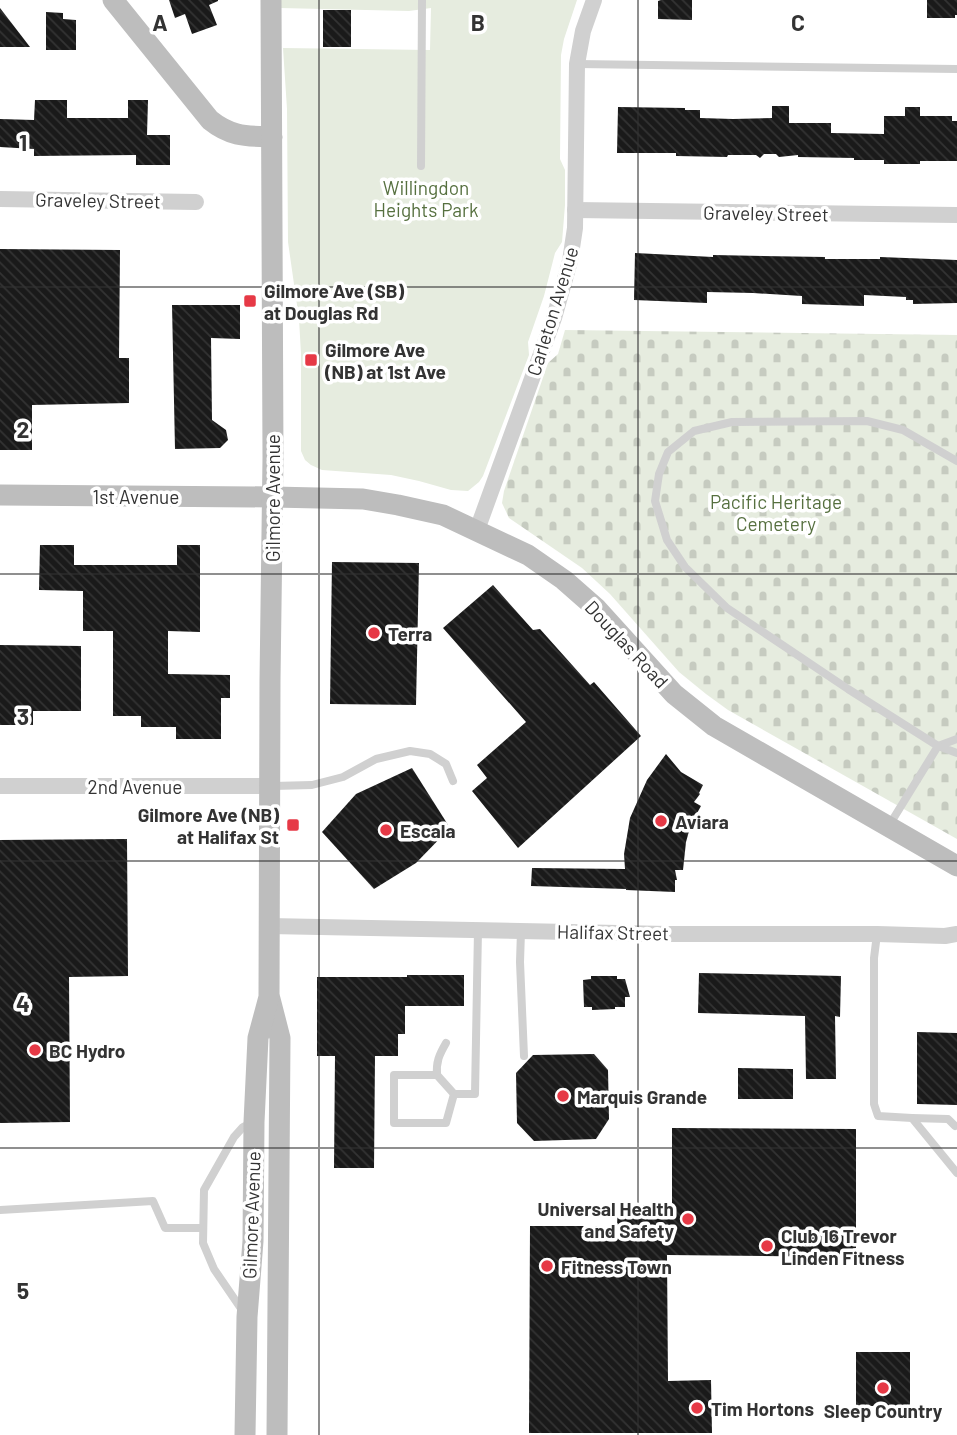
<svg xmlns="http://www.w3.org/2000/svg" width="957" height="1435" font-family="Barlow,sans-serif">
<defs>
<pattern id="cemetery-stones" width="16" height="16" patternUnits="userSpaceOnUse" patternTransform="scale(1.75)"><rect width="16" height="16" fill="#e6ecdf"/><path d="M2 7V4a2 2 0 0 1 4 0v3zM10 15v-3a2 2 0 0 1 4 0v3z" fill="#c6cbc0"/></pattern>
<pattern id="building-back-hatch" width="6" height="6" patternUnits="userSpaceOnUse" patternTransform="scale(1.75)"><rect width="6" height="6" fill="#1a1a1a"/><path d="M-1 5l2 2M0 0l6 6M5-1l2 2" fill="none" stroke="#333"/></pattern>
</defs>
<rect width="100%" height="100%" fill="#fff"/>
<polygon fill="url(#cemetery-stones)" points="565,330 957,335 957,839 728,710 706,694 679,672 610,594 582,568 509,518 502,503 504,491 548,363 558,354"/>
<polygon fill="#e6ecdf" points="280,0 577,0 564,39 561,55 560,159 565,170 565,205 562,242 555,253 544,296 528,342 529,355 483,476 479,482 468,491 451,490 419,481 391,475 322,470 311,465 305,460 301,451 301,354 299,319 288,242 287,109 283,48 430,50 431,8 409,11 280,8"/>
<g fill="url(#building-back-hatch)">
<polygon points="169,0 218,0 218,1 209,5 217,25 192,34 185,14 175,18"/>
<polygon points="661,0 692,0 692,20 658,19 658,1"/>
<polygon points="927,0 957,0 957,15 955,15 955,18 927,18"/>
<polygon points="0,8 30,47 0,47"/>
<rect x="323" y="10" width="28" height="37"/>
<polygon points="46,12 63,13 63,19 76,20 76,50 46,50"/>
<polygon points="35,100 67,100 67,118 128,118 128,100 148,100 147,135 170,135 170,165 136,165 136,155 34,156 34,149 0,147 0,119 34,120"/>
<polygon points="772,106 789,106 789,123 831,123 831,133 884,134 884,116 905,116 905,107 920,107 920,116 952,116 952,121 957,121 957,161 920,161 920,164 884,164 884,160 854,160 854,158 798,157 798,155 779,157 776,154 764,154 760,158 756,155 728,155 727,157 676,156 676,153 617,153 618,107 685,108 685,110 700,110 700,118 733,119 772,118"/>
<polygon points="0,249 120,250 119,358 129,358 129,403 32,405 32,450 0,450"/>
<polygon points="635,253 713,257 713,255 825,257 825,259 880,259 880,257 957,260 957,303 913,304 913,300 906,300 906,297 864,295 864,306 802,304 802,296 753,293 707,292 707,303 634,300"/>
<polygon points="172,305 240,305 240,339 211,338 212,420 226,430 228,440 220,448 175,449"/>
<polygon points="40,545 74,545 74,565 177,565 177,545 200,545 200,632 168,631 168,674 230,675 230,698 221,698 221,739 176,739 176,727 141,727 141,716 113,716 113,631 83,631 83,591 39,590"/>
<polygon points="332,562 419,563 416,705 330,704"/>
<polygon points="493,585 533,630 540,629 590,685 594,682 641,736 518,848 472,791 487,778 477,765 526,722 443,628"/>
<polygon points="0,645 81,646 81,711 33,711 33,725 0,725"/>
<polygon points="666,754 681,772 703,785 699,793 700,794 694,802 701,806 691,824 686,842 683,870 675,870 677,880 675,880 675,892 626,890 626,889 531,886 532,868 625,869 624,854 630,818 647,780"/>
<polygon points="412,768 450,828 416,863 374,889 322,832 356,794"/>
<polygon points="127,839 128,976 69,977 70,1122 0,1123 0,840"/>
<polygon points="699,973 841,976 840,1017 835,1016 836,1079 806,1079 805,1016 698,1013"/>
<polygon points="407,975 464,975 464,1006 405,1006 405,1034 398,1034 398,1056 375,1056 374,1168 334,1168 335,1056 317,1056 317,977 407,977"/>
<polygon points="591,976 617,976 617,979 625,979 630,997 625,997 625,1007 615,1007 615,1009 592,1010 592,1007 584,1007 583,980 591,979"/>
<polygon points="917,1032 957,1033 957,1105 917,1104"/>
<polygon points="594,1054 608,1070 609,1119 596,1139 534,1141 517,1123 516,1073 533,1055"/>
<polygon points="738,1068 793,1069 793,1099 738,1099"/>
<polygon points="672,1128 856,1129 856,1257 667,1255 668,1381 711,1380 712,1433 529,1433 530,1226 617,1226 618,1204 672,1204"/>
<rect x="856" y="1352" width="54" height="54"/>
</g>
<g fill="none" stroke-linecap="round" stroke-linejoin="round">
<g stroke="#d0d0d0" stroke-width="8">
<polyline points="577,64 957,69"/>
<polyline points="421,166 422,0"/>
<polyline points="957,739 938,746 957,753"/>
<polyline points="273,786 312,785 343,777 376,759 410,751 430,754 446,764 453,781"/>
<polyline points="890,824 938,746 848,689 727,608 685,567 667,540 655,501 659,474 668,452 694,431 732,422 867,421 903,430 957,461"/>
<polyline points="521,931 520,962 524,1056"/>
<polyline points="877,934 874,958 874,1104 878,1116 912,1118 957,1173"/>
<path d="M437,1075C436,1062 439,1055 446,1043"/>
<polyline points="454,1094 446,1123 394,1123 394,1075 437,1075 454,1094 475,1094 478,930"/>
<polyline points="912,1118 948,1119 955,1126"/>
<polyline points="0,1210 153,1201 165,1228 203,1228"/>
<polyline points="242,1310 214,1269 203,1243 204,1190 234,1137 243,1127 251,1123"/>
</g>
<g stroke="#d0d0d0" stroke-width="16">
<polyline points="0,199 196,202"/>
<polyline points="575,210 957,215"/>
<polyline points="477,530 554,318 570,261 575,228 577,64 583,31 594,0"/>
<polyline points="0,786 270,786"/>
<polyline points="269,926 667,934 877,934 945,936 957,934"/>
</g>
<g stroke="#bdbdbd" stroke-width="21">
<path d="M113,0L210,120C231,137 247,136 272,137"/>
<polyline points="0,495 273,497 363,499 398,505 443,515 528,555 564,580 597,609 674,694 714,726 957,866"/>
<polyline points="270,999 280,1038 277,1435"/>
<polyline points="245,1435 247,1317 253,1241 254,1122 258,1038 269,997 270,681 273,458 271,0"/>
</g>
</g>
<path fill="none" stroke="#333" stroke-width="2" stroke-opacity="0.55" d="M319,0V1435M638,0V1435M0,287H957M0,574H957M0,861H957M0,1148H957"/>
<g fill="#e63946" stroke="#fff" stroke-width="2.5">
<rect x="243" y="294" width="14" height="14" rx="3.5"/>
<rect x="304" y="353" width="14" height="14" rx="3.5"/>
<circle cx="374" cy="633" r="7"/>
<circle cx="661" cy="821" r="7"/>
<rect x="286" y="818" width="14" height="14" rx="3.5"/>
<circle cx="386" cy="830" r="7"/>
<circle cx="35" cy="1050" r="7"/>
<circle cx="563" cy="1096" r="7"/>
<circle cx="688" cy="1219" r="7"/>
<circle cx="767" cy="1246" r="7"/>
<circle cx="547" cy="1266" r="7"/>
<circle cx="883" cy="1388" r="7"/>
<circle cx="697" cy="1408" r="7"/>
</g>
<g text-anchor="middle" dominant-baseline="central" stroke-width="7" stroke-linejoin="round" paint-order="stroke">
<g font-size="19" fill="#56703f" stroke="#fff">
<text x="426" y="187">Willingdon<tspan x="426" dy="22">Heights Park</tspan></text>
<text x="776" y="501">Pacific Heritage<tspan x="776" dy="22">Cemetery</tspan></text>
</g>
<g font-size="19" fill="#333" stroke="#fff">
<text transform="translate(98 200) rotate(1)">Graveley Street</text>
<text transform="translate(766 213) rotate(1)">Graveley Street</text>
<text transform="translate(552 311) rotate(-73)">Carleton Avenue</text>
<text x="136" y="496">1st Avenue</text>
<text transform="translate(272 498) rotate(-90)">Gilmore Avenue</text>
<text transform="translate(627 644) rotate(47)">Douglas Road</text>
<text x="135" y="786">2nd Avenue</text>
<text transform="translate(613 932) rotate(1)">Halifax Street</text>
<text transform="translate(251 1215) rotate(-88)">Gilmore Avenue</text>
</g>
<g font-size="19" font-weight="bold" fill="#333" stroke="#fff" text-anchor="start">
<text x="264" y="290">Gilmore Ave (SB)<tspan x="264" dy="22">at Douglas Rd</tspan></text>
<text x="325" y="349">Gilmore Ave<tspan x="325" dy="22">(NB) at 1st Ave</tspan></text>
<text x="388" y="633">Terra</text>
<text x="279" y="814" text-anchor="end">Gilmore Ave (NB)<tspan x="279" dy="22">at Halifax St</tspan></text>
<text x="675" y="821">Aviara</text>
<text x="400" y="830">Escala</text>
<text x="49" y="1050">BC Hydro</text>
<text x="577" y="1096">Marquis Grande</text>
<text x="674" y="1208" text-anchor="end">Universal Health<tspan x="674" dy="22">and Safety</tspan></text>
<text x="781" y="1235">Club 16 Trevor<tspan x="781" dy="22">Linden Fitness</tspan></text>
<text x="561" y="1266">Fitness Town</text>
<text x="711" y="1408">Tim Hortons</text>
<text x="883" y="1410" text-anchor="middle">Sleep Country</text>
</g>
</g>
<g font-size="23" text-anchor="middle" font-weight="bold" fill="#333" stroke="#fff" stroke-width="7" stroke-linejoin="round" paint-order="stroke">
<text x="160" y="31">A</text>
<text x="478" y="31">B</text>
<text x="798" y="31">C</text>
<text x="23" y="151">1</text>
<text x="23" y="438">2</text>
<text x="23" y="725">3</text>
<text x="23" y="1012">4</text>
<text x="23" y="1299">5</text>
</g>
</svg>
